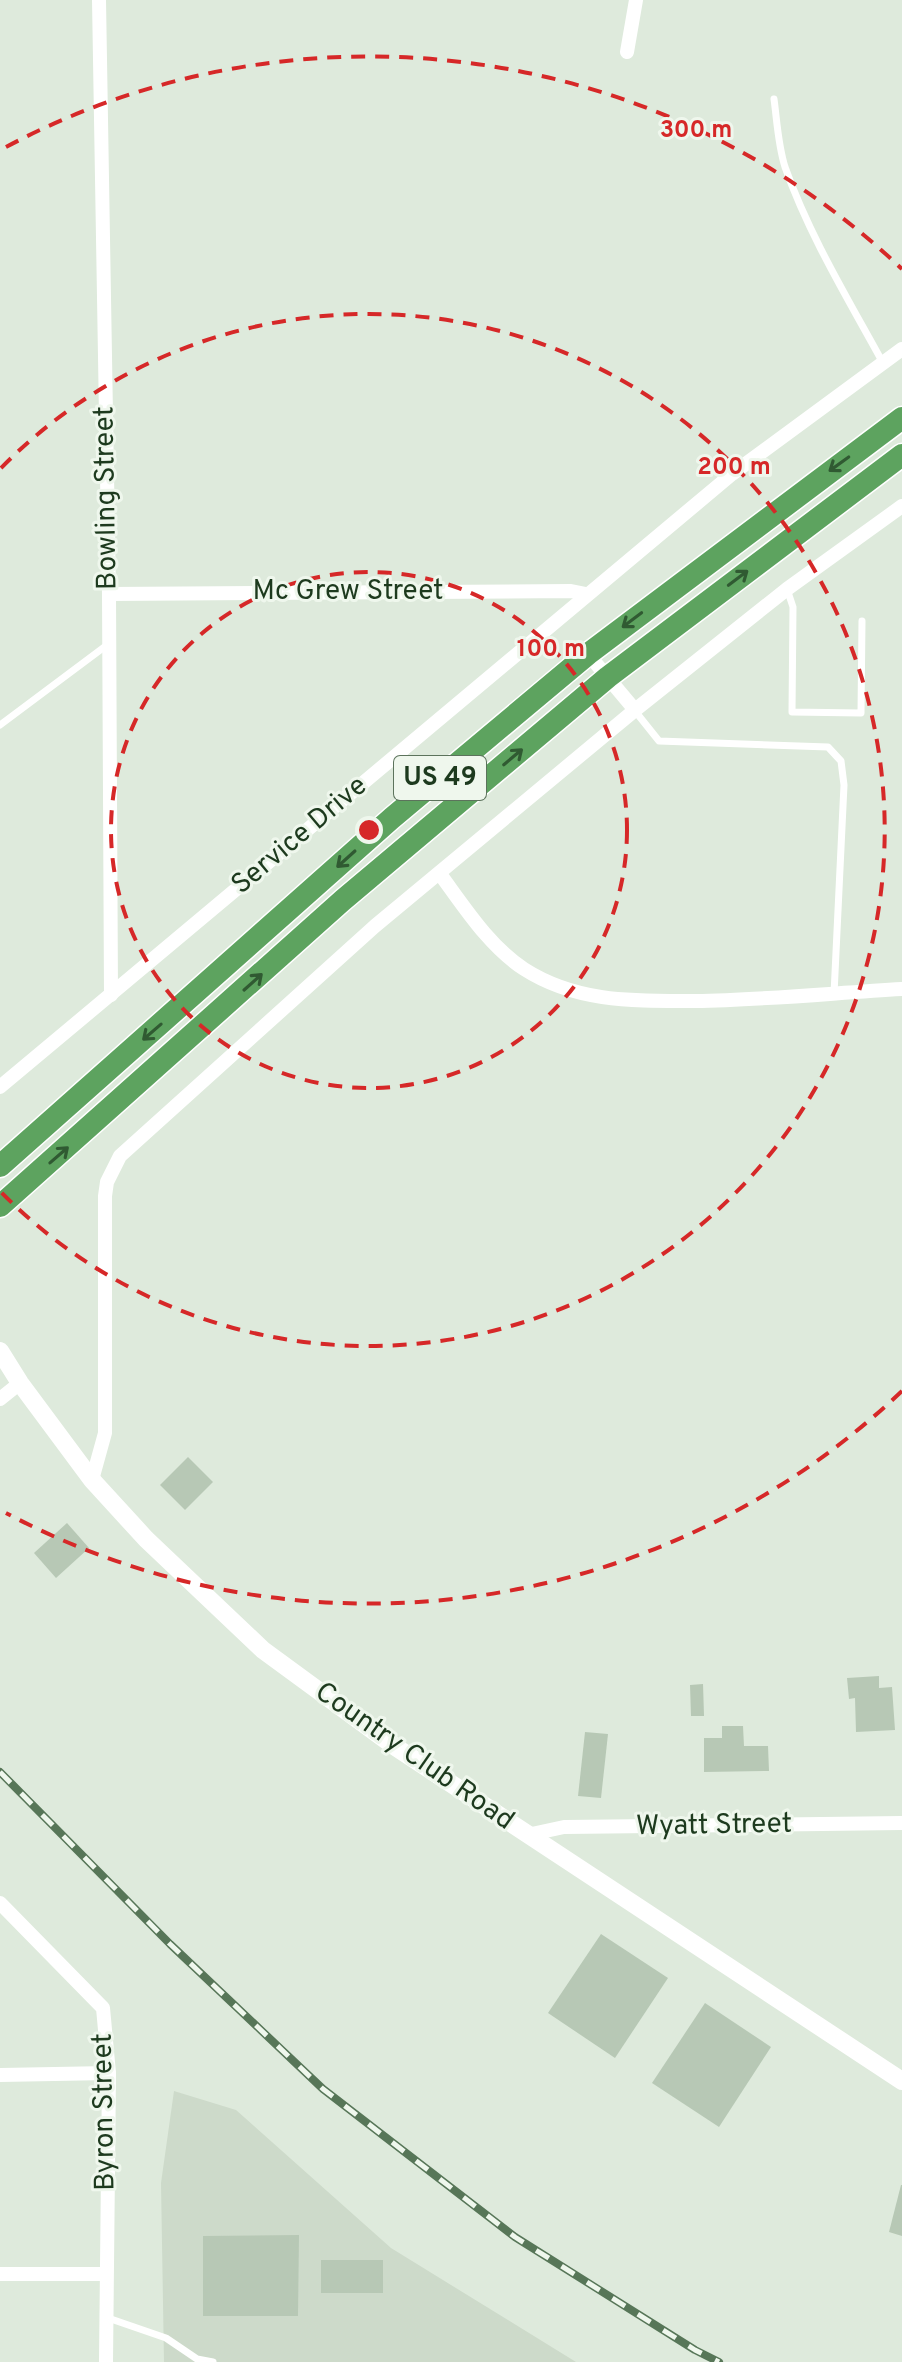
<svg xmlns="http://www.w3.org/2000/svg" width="902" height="2362" font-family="Overpass,sans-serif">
<rect width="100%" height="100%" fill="#deeadc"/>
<polygon fill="#cddaca" points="174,2091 236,2110 391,2248 576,2362 164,2362 161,2183"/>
<g fill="#b7c8b5">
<polygon points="188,1457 213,1482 185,1510 160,1485"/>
<polygon points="67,1523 89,1548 56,1578 34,1553"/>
<polygon points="879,1676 879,1688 892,1687 895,1730 856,1732 855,1698 849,1699 847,1678"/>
<polygon points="703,1684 704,1716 691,1716 690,1685"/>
<polygon points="722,1726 743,1726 744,1746 768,1746 769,1771 704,1772 704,1738 722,1738"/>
<polygon points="585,1732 608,1734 601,1798 578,1796"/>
<polygon points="601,1934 668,1978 615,2058 548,2013"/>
<polygon points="705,2003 771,2047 719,2127 652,2083"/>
<polygon points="901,2185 902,2185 902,2236 889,2232"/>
<polygon points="299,2235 298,2316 203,2316 203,2236"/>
<rect x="321" y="2260" width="62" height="33"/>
</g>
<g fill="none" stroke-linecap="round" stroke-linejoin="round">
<g stroke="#fff" stroke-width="25">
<g id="primary">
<polyline points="0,1166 392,818 588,654 902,418"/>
<polyline points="0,1206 343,900 608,677 902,455"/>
</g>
</g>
<g stroke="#fff" stroke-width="7">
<path d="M774,99C777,121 778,145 785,167C809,235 848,299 883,363"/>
<polyline points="787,589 793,607 792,712 861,713 862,621"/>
<polyline points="635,711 659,741 828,747 841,761 844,785 834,994"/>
<polyline points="0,725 107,645"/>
<polyline points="108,2318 166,2338 197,2359 213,2362"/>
</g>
<g stroke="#fff" stroke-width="14">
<polyline points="99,0 109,594 111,995"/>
<polyline points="627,52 636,0"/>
<polyline points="109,594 571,591 586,594"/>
<polyline points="588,654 635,710"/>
<path d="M440,874C465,908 489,946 524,969C577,1003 635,1001 695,1001C765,1000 833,993 902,989"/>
<polyline points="0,1087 732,474 902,349"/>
<polyline points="0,1399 20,1383"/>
<polyline points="92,1480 105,1433 105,1196 107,1182 120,1156 375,926 635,710 787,589 902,506"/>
<polyline points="527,1835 564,1827 902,1823"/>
<polyline points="0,1903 103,2008 109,2073 106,2362"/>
<polyline points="0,2075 109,2073"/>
<polyline points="0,2274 105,2274"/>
</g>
<polyline stroke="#fff" stroke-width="18" points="0,1351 20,1383 92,1480 146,1539 263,1650 394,1746 902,2081"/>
<use href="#primary" stroke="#5da35f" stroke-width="22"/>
<g stroke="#577658" stroke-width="8">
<polyline id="rail" points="0,1772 170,1944 323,2089 515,2237 695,2350 719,2362"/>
</g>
<use href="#rail" stroke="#eff7ed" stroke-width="5" stroke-dasharray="15" stroke-linecap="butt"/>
</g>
<defs><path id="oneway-shaft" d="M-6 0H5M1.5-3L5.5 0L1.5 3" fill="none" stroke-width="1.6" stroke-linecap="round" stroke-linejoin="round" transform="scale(2)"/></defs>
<g stroke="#305a32">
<use href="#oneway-shaft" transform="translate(839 464) rotate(144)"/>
<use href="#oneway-shaft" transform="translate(738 578) rotate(-37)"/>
<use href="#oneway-shaft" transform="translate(632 620) rotate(143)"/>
<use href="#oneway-shaft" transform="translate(513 757) rotate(-40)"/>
<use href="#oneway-shaft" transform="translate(346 859) rotate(138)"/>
<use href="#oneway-shaft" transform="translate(253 982) rotate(-42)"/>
<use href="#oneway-shaft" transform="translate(152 1032) rotate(139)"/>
<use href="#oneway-shaft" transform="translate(59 1155) rotate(-41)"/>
</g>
<g fill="none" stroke="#d62828" stroke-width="4" stroke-dasharray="14 10">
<circle cx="369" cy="830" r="258"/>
<path d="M1 468A516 516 0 1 1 1 1192"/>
<path d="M902 1391A774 774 0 0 1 6 1513M6 147A774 774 0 0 1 902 269"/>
</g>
<g text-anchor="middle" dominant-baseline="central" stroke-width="6" stroke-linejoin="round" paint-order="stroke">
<rect fill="#eff7ed" stroke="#5c735c" stroke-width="2" x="394" y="756" width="92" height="44" rx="6"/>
<g font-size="26" font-weight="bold" fill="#1d3a1e">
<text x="440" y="778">US 49</text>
</g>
<g font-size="28" fill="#1d3a1e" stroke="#eff7ed">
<text transform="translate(107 498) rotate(-91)">Bowling Street</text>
<text x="348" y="592">Mc Grew Street</text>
<text transform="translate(300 836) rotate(-40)">Service Drive</text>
<text transform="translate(414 1757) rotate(35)">Country Club Road</text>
<text transform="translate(714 1826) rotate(-1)">Wyatt Street</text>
<text transform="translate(105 2112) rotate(-91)">Byron Street</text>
</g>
</g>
<circle cx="369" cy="830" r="12" fill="#d62828" stroke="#eff7ed" stroke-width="4"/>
<g font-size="24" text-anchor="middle" font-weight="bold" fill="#d62828" stroke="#eff7ed" stroke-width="6" stroke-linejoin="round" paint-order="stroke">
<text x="696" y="137">300 m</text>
<text x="734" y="474">200 m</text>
<text x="551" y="656">100 m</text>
</g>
</svg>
